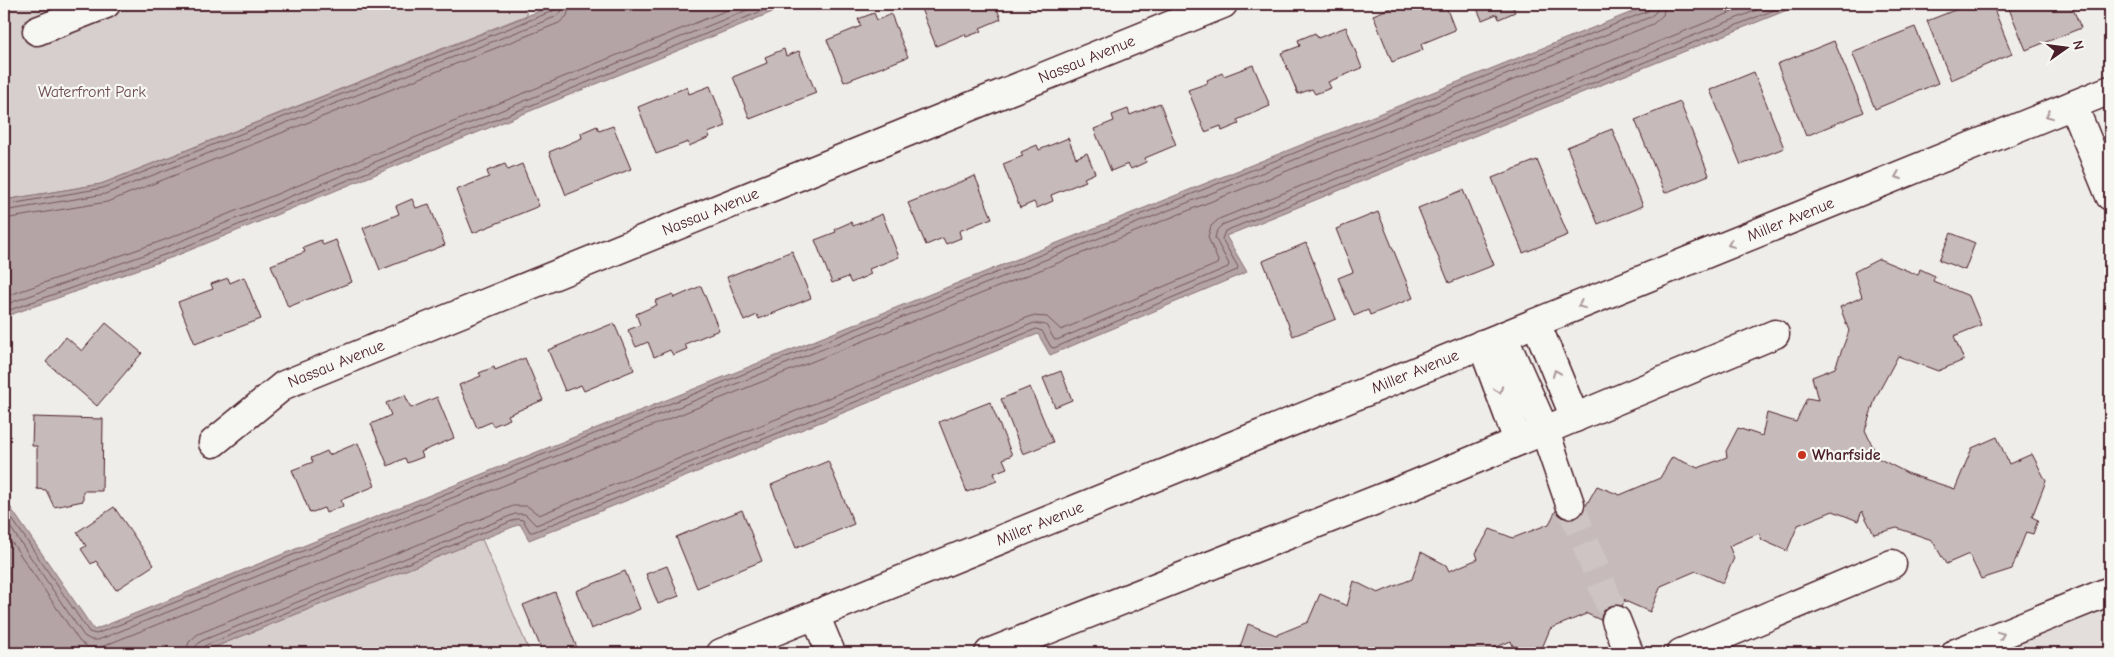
<svg xmlns="http://www.w3.org/2000/svg" width="2114" height="657" font-family="'Comic Neue',sans-serif">
<rect width="100%" height="100%" fill="#efedea"/>
<filter id="ink" filterUnits="userSpaceOnUse"><feTurbulence type="fractalNoise" baseFrequency=".02" numOctaves="2"/><feDisplacementMap in="SourceGraphic" scale="10" xChannelSelector="R" yChannelSelector="G"/><feConvolveMatrix kernelMatrix="1 2 1 2 8 2 1 2 1" color-interpolation-filters="sRGB"/></filter>
<g filter="url(#ink)">
<polygon fill="#e3dedc" points="2110,574 2110,653 1921,653"/>
<g fill="#d7cfce" stroke="#90777c">
<polygon points="4,4 523,4 527,15 101,184 4,200"/>
<polygon points="482,539 530,653 200,653"/>
</g>
<g fill="#b4a4a5" stroke="#8a6f74">
<polygon points="557,4 792,4 173,257 4,317 4,200 101,184"/>
<polygon points="1652,4 1802,4 1226,236 1247,272 1050,355 1038,334 529,540 520,524 200,653 4,653 4,498 94,630"/>
</g>
<g fill="none" stroke-linecap="round" stroke-linejoin="round">
<g stroke="#74545c" stroke-width="1">
<polyline points="4,205 103,188 553,11 557,4"/>
<polyline points="4,211 105,194 555,17 561,12 563,4"/>
<polyline points="4,219 107,202 559,23 567,16 570,4"/>
<polyline points="4,297 167,239 742,4"/>
<polyline points="4,305 169,246 762,4"/>
<polyline points="4,312 172,252 779,4"/>
<polyline points="4,507 89,632 96,634 1648,11 1652,4"/>
<polyline points="4,518 84,636 91,640 98,640 1650,17 1656,12 1658,4"/>
<polyline points="4,531 80,642 89,648 101,647 1653,24 1663,15 1665,4"/>
<polyline points="186,653 189,642 198,634 513,506 527,506 539,515 1031,316 1047,317 1061,330 1217,264 1218,261 1208,237 1211,226 1219,219 1752,4"/>
<polyline points="194,653 196,646 201,641 515,514 525,514 536,525 1034,323 1046,325 1054,339 1057,340 1228,267 1229,264 1215,238 1217,230 1222,225 1772,4"/>
<polyline points="200,653 204,646 517,519 523,520 530,532 533,532 1036,329 1042,331 1051,347 1054,348 1237,270 1238,267 1222,239 1225,231 1789,4"/>
</g>
</g>
<g fill="#c6babb" stroke="#4a1f2b">
<polygon points="919,4 995,4 1001,19 980,28 982,31 966,37 965,34 936,46"/>
<polygon points="1027,4 1040,4 1029,8"/>
<polygon points="1401,4 1445,4 1455,30 1421,44 1423,50 1392,62 1373,15"/>
<polygon points="1475,4 1524,4 1513,8 1515,12 1499,19 1497,14 1482,20"/>
<polygon points="1970,4 1992,4 2012,54 1951,80 1927,21"/>
<polygon points="2007,4 2071,4 2081,28 2026,50"/>
<polygon points="874,13 877,20 891,14 908,57 844,82 827,40 861,26 858,19"/>
<polygon points="1346,27 1362,68 1328,82 1331,88 1315,94 1312,89 1298,94 1281,53 1300,46 1298,40 1315,33 1318,38"/>
<polygon points="1915,27 1938,83 1875,109 1852,52"/>
<polygon points="1834,41 1864,112 1806,136 1777,64"/>
<polygon points="784,49 786,56 799,51 816,93 750,119 733,77 767,63 765,57"/>
<polygon points="1253,65 1270,106 1237,120 1239,124 1222,131 1221,126 1205,132 1188,90 1208,83 1207,80 1222,73 1224,76"/>
<polygon points="1754,72 1784,148 1741,165 1710,90"/>
<polygon points="710,86 726,126 708,133 710,137 689,146 688,142 656,154 638,107 687,87 689,94"/>
<polygon points="1680,102 1709,175 1665,193 1635,120"/>
<polygon points="1160,103 1176,145 1145,158 1146,162 1131,169 1128,164 1111,171 1094,129 1114,121 1112,115 1128,109 1130,115"/>
<polygon points="597,126 599,131 613,126 631,169 566,195 549,152 582,138 581,133"/>
<polygon points="1612,129 1643,206 1598,224 1567,147"/>
<polygon points="1068,138 1076,158 1087,153 1095,173 1084,178 1086,181 1051,195 1053,201 1037,208 1034,202 1020,208 1003,164 1023,156 1021,152 1037,145 1039,150"/>
<polygon points="1537,160 1568,235 1523,253 1492,178"/>
<polygon points="505,164 508,170 522,164 539,206 473,233 456,190 489,177 487,171"/>
<polygon points="975,176 992,218 959,231 961,238 946,244 943,238 926,245 908,203"/>
<polygon points="1463,190 1494,265 1449,283 1418,208"/>
<polygon points="412,199 416,208 429,204 445,245 380,270 363,228 399,214 396,206"/>
<polygon points="1378,212 1413,298 1370,315 1368,310 1354,316 1338,278 1353,272 1336,229"/>
<polygon points="882,214 899,257 869,269 871,274 851,283 848,277 832,283 815,240 836,232 835,229 851,222 853,226"/>
<polygon points="1951,233 1975,243 1965,270 1939,260"/>
<polygon points="321,240 323,245 336,240 352,282 288,307 271,265 305,252 303,247"/>
<polygon points="1306,243 1336,319 1293,336 1263,261"/>
<polygon points="792,251 811,298 759,319 757,315 744,321 727,277"/>
<polygon points="1879,259 1918,275 1920,269 1935,276 1933,281 1969,296 1981,325 1954,336 1964,360 1938,371 1898,356 1876,397 1865,430 1878,458 1909,474 1955,489 1972,448 1997,437 2009,464 2032,454 2046,481 2032,517 2038,520 2033,534 2026,532 2012,569 1981,579 1969,554 1946,564 1932,540 1897,528 1874,534 1862,511 1858,521 1833,511 1798,525 1787,551 1762,540 1759,533 1729,546 1734,558 1723,583 1696,571 1661,586 1650,612 1625,601 1625,599 1614,626 1585,613 1586,614 1550,629 1540,653 1513,646 1511,641 1482,653 1231,653 1239,650 1248,624 1276,635 1308,622 1320,594 1347,606 1354,581 1378,593 1412,579 1421,552 1446,565 1449,571 1478,559 1476,553 1490,529 1513,538 1549,524 1561,501 1584,509 1597,486 1620,495 1660,478 1672,457 1698,468 1727,457 1726,451 1738,428 1762,436 1767,413 1796,422 1807,398 1818,400 1812,377 1835,368 1849,331 1840,307 1862,297 1854,272"/>
<polygon points="244,277 261,319 195,344 178,302 213,289 211,284 228,278 230,283"/>
<polygon points="701,286 719,330 685,344 687,349 673,355 670,350 654,357 648,342 636,347 628,330 640,325 636,314 657,305 655,301 673,294 674,298"/>
<polygon points="106,323 142,353 97,406 46,362 66,337 82,351"/>
<polygon points="614,323 634,370 584,391 581,385 565,391 548,350"/>
<polygon points="525,358 543,400 508,415 510,419 493,426 491,422 477,428 459,385 481,376 479,373 494,367 495,370"/>
<polygon points="1061,371 1072,400 1055,407 1043,378"/>
<polygon points="1030,387 1053,442 1023,454 1001,399"/>
<polygon points="405,395 411,408 437,397 454,438 421,452 423,457 407,463 405,458 388,466 371,424 391,415 386,403"/>
<polygon points="990,402 1012,455 1003,459 1007,468 994,473 997,481 967,492 939,422"/>
<polygon points="33,417 103,419 102,491 83,491 83,501 54,507 46,490 37,489 37,446 32,446"/>
<polygon points="358,443 375,486 341,500 343,506 326,513 324,508 310,513 292,470 313,462 311,458 327,451 329,455"/>
<polygon points="828,461 854,524 796,548 771,485"/>
<polygon points="114,507 154,565 116,590 96,561 91,564 81,549 86,546 77,532"/>
<polygon points="742,510 762,561 697,588 676,537"/>
<polygon points="667,566 679,596 658,604 646,574"/>
<polygon points="625,571 640,609 591,629 576,591"/>
<polygon points="555,592 579,653 543,653 523,605"/>
</g>
<g fill="none" stroke-linecap="round" stroke-linejoin="round">
<polyline stroke="#cec4c4" stroke-width="28" stroke-dasharray="28 14" stroke-linecap="butt" points="1570,504 1616,620"/>
<g stroke="#4a1f2b" stroke-width="31">
<g id="minor">
<polyline points="37,31 106,4"/>
<polyline points="2073,105 2110,196"/>
<polyline points="1536,323 1575,418"/>
<polyline points="1503,336 1545,431 1570,504"/>
<polyline points="1482,344 1518,441"/>
<path id="s1" d="M213,443L284,385L1223,4"/>
<polyline points="815,615 831,653"/>
<polyline points="1616,620 1629,653"/>
<path id="s2" d="M721,653L2110,90"/>
<polyline points="989,653 1414,485 1775,334"/>
<polyline points="1681,653 1892,564"/>
<polyline points="1956,653 2110,591"/>
</g>
</g>
<use href="#minor" stroke="#f6f6f2" stroke-width="28"/>
</g>
<defs><path id="oneway-chevron" d="M-2-3.5L2.5 0L-2 3.5" fill="none" stroke-width="1.6" stroke-linecap="round" stroke-linejoin="round" transform="scale(1.25)"/></defs>
<g stroke="#a99598">
<use href="#oneway-chevron" transform="translate(2049 115) rotate(158)"/>
<use href="#oneway-chevron" transform="translate(1898 176) rotate(158)"/>
<use href="#oneway-chevron" transform="translate(1731 244) rotate(158)"/>
<use href="#oneway-chevron" transform="translate(1581 305) rotate(158)"/>
<use href="#oneway-chevron" transform="translate(1556 373) rotate(-112)"/>
<use href="#oneway-chevron" transform="translate(1499 390) rotate(70)"/>
<use href="#oneway-chevron" transform="translate(2001 635) rotate(-22)"/>
</g>
</g>
<circle fill="#c8321e" stroke="#f6f6f2" stroke-width="2" cx="1802" cy="455" r="5"/>
<g text-anchor="middle" dominant-baseline="central" stroke-width="4.5" stroke-linejoin="round" paint-order="stroke">
<g font-size="16" fill="#4a1f2b" stroke="#f6f6f2">
<text stroke="none"><textPath href="#s1" startOffset="958">Nassau Avenue</textPath></text>
<text stroke="none"><textPath href="#s1" startOffset="552">Nassau Avenue</textPath></text>
<text stroke="none"><textPath href="#s2" startOffset="1154">Miller Avenue</textPath></text>
<text stroke="none"><textPath href="#s1" startOffset="148">Nassau Avenue</textPath></text>
<text stroke="none"><textPath href="#s2" startOffset="749">Miller Avenue</textPath></text>
<text stroke="none"><textPath href="#s2" startOffset="344">Miller Avenue</textPath></text>
</g>
<g font-size="16" fill="#6d4b54" stroke="#f6f6f2">
<text x="92" y="92">Waterfront Park</text>
</g>
<g font-size="16" font-weight="bold" fill="#4a1f2b" stroke="#f6f6f2" text-anchor="start">
<text x="1812" y="455">Wharfside</text>
</g>
</g>
<rect width="2114" height="657" fill="none" stroke="#f6f6f2" stroke-width="20"/>
<rect x="10" y="10" width="2094" height="637" fill="none" stroke="#4a1f2b" stroke-width="2" filter="url(#ink)"/>
<g transform="translate(2066 48) rotate(76)" stroke="#f6f6f2" stroke-width="4" paint-order="stroke">
<path d="M0-4L9 19L0 12L-9 19Z" fill="#4a1f2b"/>
<text y="-8" font-size="14" font-weight="bold" text-anchor="middle" fill="#4a1f2b">N</text>
</g>
</svg>
